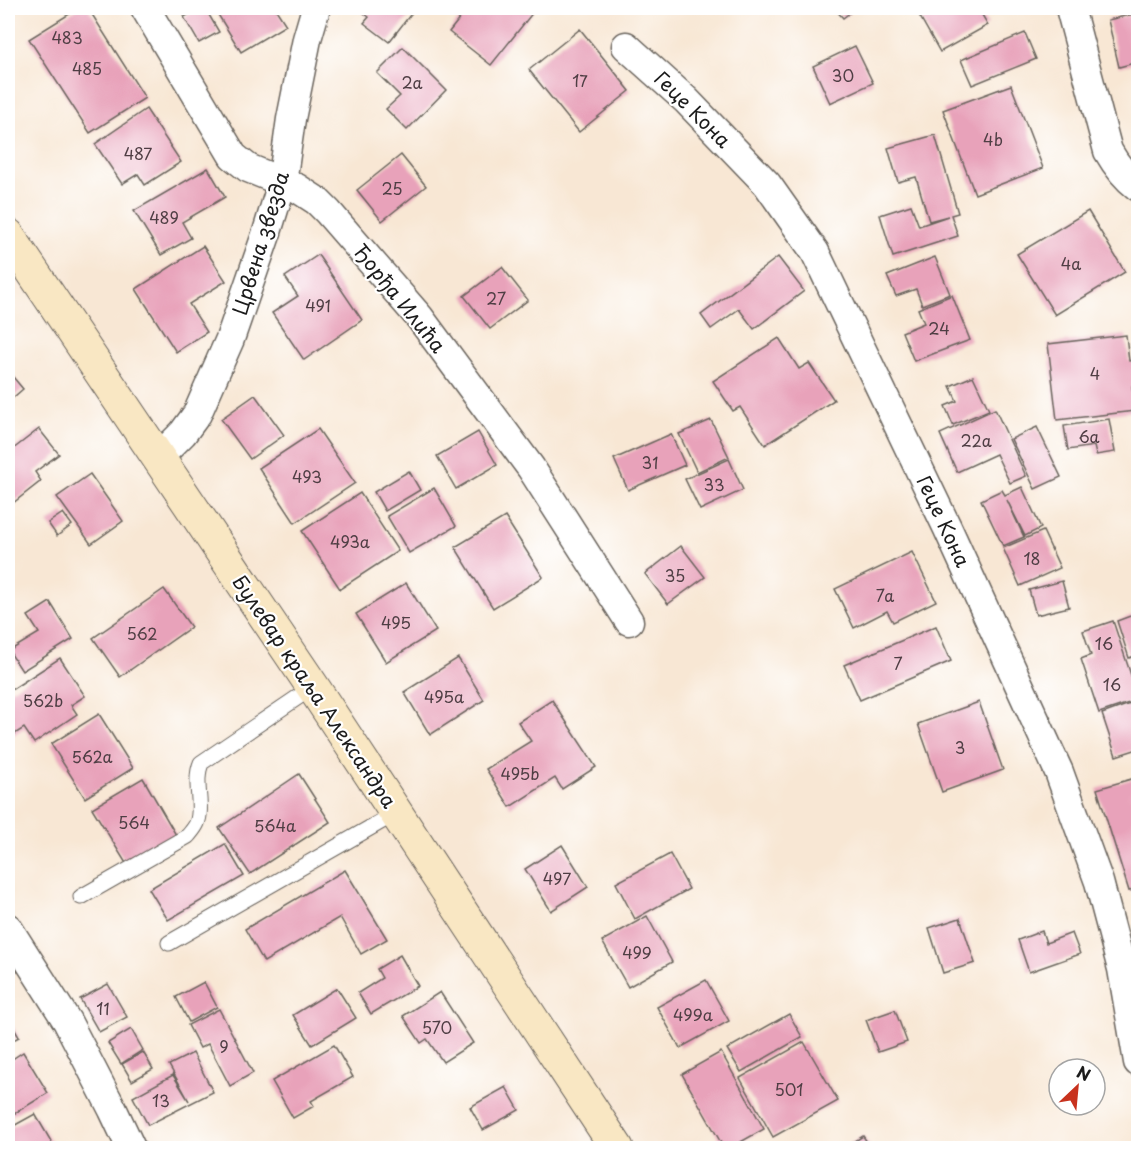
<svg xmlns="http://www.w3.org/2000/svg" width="1146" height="1156" font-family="'Playpen Sans',sans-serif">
<rect width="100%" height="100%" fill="#fff"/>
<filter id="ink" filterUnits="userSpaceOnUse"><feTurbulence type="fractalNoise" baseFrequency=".0167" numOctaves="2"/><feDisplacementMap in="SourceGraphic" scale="12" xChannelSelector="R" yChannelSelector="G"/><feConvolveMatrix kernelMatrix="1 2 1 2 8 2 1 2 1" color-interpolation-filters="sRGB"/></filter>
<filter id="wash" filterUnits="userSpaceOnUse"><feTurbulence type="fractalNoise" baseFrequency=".008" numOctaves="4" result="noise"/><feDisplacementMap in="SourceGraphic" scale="24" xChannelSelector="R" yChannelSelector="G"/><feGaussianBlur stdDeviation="1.35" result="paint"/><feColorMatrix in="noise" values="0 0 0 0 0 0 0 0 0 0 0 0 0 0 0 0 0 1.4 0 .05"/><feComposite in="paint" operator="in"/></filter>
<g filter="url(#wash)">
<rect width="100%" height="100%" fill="#f8e7d4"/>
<g id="blocks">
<g fill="#e8a2ba">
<polygon points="79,8 88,8 145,98 90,133 29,39"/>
<polygon points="201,8 205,8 219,32 199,43 184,17"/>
<polygon points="214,8 275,8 286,25 241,52"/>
<polygon points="362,8 411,8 414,10 389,42 364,23 369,17 360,10"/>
<polygon points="468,8 530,8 534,11 491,65 449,32"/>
<polygon points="834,8 856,8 843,18"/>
<polygon points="915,8 978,8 988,25 940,52"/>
<polygon points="1138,13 1138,62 1119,67 1108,20"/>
<polygon points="580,29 630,91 579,132 529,70"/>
<polygon points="1025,33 1036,59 972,85 961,60"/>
<polygon points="855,46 873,83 830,103 813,66"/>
<polygon points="403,47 446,90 407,130 386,109 400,96 377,73"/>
<polygon points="1011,85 1043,168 975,194 943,110"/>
<polygon points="146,109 181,162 145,185 138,174 122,184 95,144"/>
<polygon points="935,135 958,213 951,215 958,236 893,257 880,215 911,205 919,226 948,216 929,221 916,177 898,182 888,148"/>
<polygon points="401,155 426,186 382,221 357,190"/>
<polygon points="208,168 225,197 182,222 191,238 161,255 134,211"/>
<polygon points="1088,211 1125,272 1055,315 1017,254"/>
<polygon points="203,246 226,281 189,304 207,332 176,352 136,289"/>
<polygon points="318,255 362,320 304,360 272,313 298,296 285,277"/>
<polygon points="778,257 804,291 754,329 739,309 711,329 701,315"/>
<polygon points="935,257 950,294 922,305 916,289 896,296 887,276"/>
<polygon points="502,267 528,300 490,329 464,296"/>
<polygon points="952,295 970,340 914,361 902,332 924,323 918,309"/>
<polygon points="1126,335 1129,361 1138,360 1138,385 1132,386 1135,411 1057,420 1048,344"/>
<polygon points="779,338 799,369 809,363 834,400 765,445 740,407 733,411 713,381"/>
<polygon points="8,371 23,389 8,402"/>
<polygon points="973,376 989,410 953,425 945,406 957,401 950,386"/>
<polygon points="255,395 284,435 250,459 221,419"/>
<polygon points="995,409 1026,476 1010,483 996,454 957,472 940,434"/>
<polygon points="1109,419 1115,452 1096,455 1094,446 1068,450 1064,426"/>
<polygon points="711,420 729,457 697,472 679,434"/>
<polygon points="1037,427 1061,477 1035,489 1011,439"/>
<polygon points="39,429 59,454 35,472 41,481 8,507 8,453"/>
<polygon points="318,429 355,483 295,523 259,468"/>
<polygon points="478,432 497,465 456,489 437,456"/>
<polygon points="671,434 685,465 628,490 614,459"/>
<polygon points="729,459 743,490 700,510 685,479"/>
<polygon points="409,471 420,490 385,511 374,492"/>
<polygon points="90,474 123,521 91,544 57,497"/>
<polygon points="1022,487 1041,528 1025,536 1007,500 1024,537 1003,546 981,500 1002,490 1005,495"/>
<polygon points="434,488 456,526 409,553 387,516"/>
<polygon points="360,493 398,551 340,589 302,531"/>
<polygon points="63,513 72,525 57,536 48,523"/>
<polygon points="505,517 543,577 493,608 455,547"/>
<polygon points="1043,531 1060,568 1020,586 1003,548"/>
<polygon points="681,546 705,577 668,604 645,574"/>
<polygon points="912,552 936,601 893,622 887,611 854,628 835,589"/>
<polygon points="1062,581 1069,607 1036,615 1029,590"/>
<polygon points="406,583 436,631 386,662 356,614"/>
<polygon points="164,589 191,627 120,677 93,638"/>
<polygon points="50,602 73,639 22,671 9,651 39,633 28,616"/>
<polygon points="1138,613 1138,655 1129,658 1117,621"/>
<polygon points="1113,621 1138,696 1138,700 1099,713 1081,659 1091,655 1083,631"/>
<polygon points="936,626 951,661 860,700 844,665"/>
<polygon points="60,658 85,696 71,705 77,714 34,743 24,728 10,737 8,733 8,692"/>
<polygon points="458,658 484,700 430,735 404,692"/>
<polygon points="552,700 596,767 562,789 555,778 510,807 486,769 531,741 518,722"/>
<polygon points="1138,701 1138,749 1116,756 1102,714"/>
<polygon points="979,702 1003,770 942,792 918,724"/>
<polygon points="99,714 133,768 85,798 51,744"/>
<polygon points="299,774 330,822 250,874 219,828"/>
<polygon points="1138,777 1138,889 1129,891 1097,789"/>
<polygon points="143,778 176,835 127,865 92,808"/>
<polygon points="225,844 244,876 168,920 149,889"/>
<polygon points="562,845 588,887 551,911 525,869"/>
<polygon points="670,854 689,889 635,919 616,883"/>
<polygon points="345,870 387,939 361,954 340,917 264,962 245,929"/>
<polygon points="647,916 672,962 628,987 602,941"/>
<polygon points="960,918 975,963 943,973 929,928"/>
<polygon points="1042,931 1046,943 1072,933 1080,954 1029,972 1018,940"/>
<polygon points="400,955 418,986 371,1014 358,993 382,978 377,969"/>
<polygon points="706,980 729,1021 680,1048 657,1007"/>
<polygon points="204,982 217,1007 189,1022 176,997"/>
<polygon points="108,984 127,1017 99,1032 80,999"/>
<polygon points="337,988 356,1018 312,1045 293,1015"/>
<polygon points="440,992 473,1043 443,1062 427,1039 421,1043 403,1016"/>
<polygon points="219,1009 253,1073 230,1086 208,1044 200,1048 188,1025"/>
<polygon points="895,1010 907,1042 878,1052 866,1020"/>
<polygon points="789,1014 802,1037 741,1072 727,1049"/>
<polygon points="8,1018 19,1037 8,1043"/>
<polygon points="131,1029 143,1050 121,1064 108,1043"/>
<polygon points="804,1042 838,1101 773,1137 740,1078"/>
<polygon points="334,1045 353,1077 311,1101 314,1106 293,1118 272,1081"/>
<polygon points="23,1052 48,1093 12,1115 8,1109 8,1062"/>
<polygon points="143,1052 153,1069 132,1081 122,1064"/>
<polygon points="721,1052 764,1129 730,1148 724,1148 682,1074"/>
<polygon points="193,1053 213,1092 148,1125 133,1097 173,1075 189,1101 169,1065"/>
<polygon points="506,1087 519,1110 483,1130 470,1107"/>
<polygon points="35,1114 55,1148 8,1148 8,1129"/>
<polygon points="863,1136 871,1148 844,1148"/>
</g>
</g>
</g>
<g filter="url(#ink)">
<use href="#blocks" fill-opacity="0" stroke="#69635c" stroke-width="1.5"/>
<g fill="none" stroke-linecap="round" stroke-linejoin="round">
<g stroke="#69635c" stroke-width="17">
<g id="lane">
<path d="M81,897L188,836C191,832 195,828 197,823C204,806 193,783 201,763L313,687"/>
<polyline points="169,943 396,813"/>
</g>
</g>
<g stroke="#69635c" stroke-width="31">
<g id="street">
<polyline points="145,8 233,156 248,168 297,188 317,201 328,212 420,318 531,468 629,621"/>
<path d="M1070,8L1108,151C1116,165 1125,177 1138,187"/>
<polyline points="626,46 686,100 767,184 815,252 947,527 1059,772 1099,882 1122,969 1138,1062"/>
<polyline points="158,458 183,433 197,414 230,339 267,232 282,183 291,119 307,39 316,8"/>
<polyline points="8,928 67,1021 113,1110 131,1148"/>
</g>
</g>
<g stroke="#69635c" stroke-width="35">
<polyline id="secondary" points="8,235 313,687 617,1148"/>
</g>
<use href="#lane" stroke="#fff" stroke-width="15"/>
<use href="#street" stroke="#fff" stroke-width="28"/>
<use href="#secondary" stroke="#f9e7c3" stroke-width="33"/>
</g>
</g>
<g text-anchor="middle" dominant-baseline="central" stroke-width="4.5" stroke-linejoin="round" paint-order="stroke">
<g font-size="16" fill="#4f3e44">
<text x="67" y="37">483</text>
<text x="87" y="68">485</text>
<text x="843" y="75">30</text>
<text x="580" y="80">17</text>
<text x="412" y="82">2a</text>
<text x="993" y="139">4b</text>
<text x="138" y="153">487</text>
<text x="392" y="188">25</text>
<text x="164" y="217">489</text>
<text x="1071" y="263">4a</text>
<text x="496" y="298">27</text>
<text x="318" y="305">491</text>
<text x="939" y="328">24</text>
<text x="1095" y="373">4</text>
<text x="1089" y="436">6a</text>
<text x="976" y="440">22a</text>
<text x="650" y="462">31</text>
<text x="307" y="476">493</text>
<text x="714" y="484">33</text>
<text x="350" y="541">493a</text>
<text x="1032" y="558">18</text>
<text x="675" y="575">35</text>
<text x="885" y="595">7a</text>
<text x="396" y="622">495</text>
<text x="142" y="633">562</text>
<text x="1104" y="643">16</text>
<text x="898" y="663">7</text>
<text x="1112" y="684">16</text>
<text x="444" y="696">495a</text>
<text x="43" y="700">562b</text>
<text x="960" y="747">3</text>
<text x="92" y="756">562a</text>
<text x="520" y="773">495b</text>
<text x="134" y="822">564</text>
<text x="275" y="825">564a</text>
<text x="557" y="878">497</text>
<text x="637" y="952">499</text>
<text x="103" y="1008">11</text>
<text x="693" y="1014">499a</text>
<text x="437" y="1027">570</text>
<text x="224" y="1046">9</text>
<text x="789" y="1089">501</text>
<text x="161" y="1100">13</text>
</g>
<g font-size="20" fill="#1c1c1c" stroke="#fff">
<text transform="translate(693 109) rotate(45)">Геце Кона</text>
<text transform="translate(260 243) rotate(-73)">Црвена звезда</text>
<text transform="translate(400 298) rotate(51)">Ђорђа Илића</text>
<text transform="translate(944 521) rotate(65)">Геце Кона</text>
<text transform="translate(315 691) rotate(56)">Булевар краља Александра</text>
</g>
</g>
<rect width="1146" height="1156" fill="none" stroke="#fff" stroke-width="30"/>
<g transform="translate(1077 1087) rotate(26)"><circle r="28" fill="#ffffff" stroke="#a4a4a4" stroke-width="1.5"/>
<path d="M0-4.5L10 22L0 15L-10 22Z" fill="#c8321e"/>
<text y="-9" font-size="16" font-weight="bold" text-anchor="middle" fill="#1c1c1c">N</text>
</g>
</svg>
